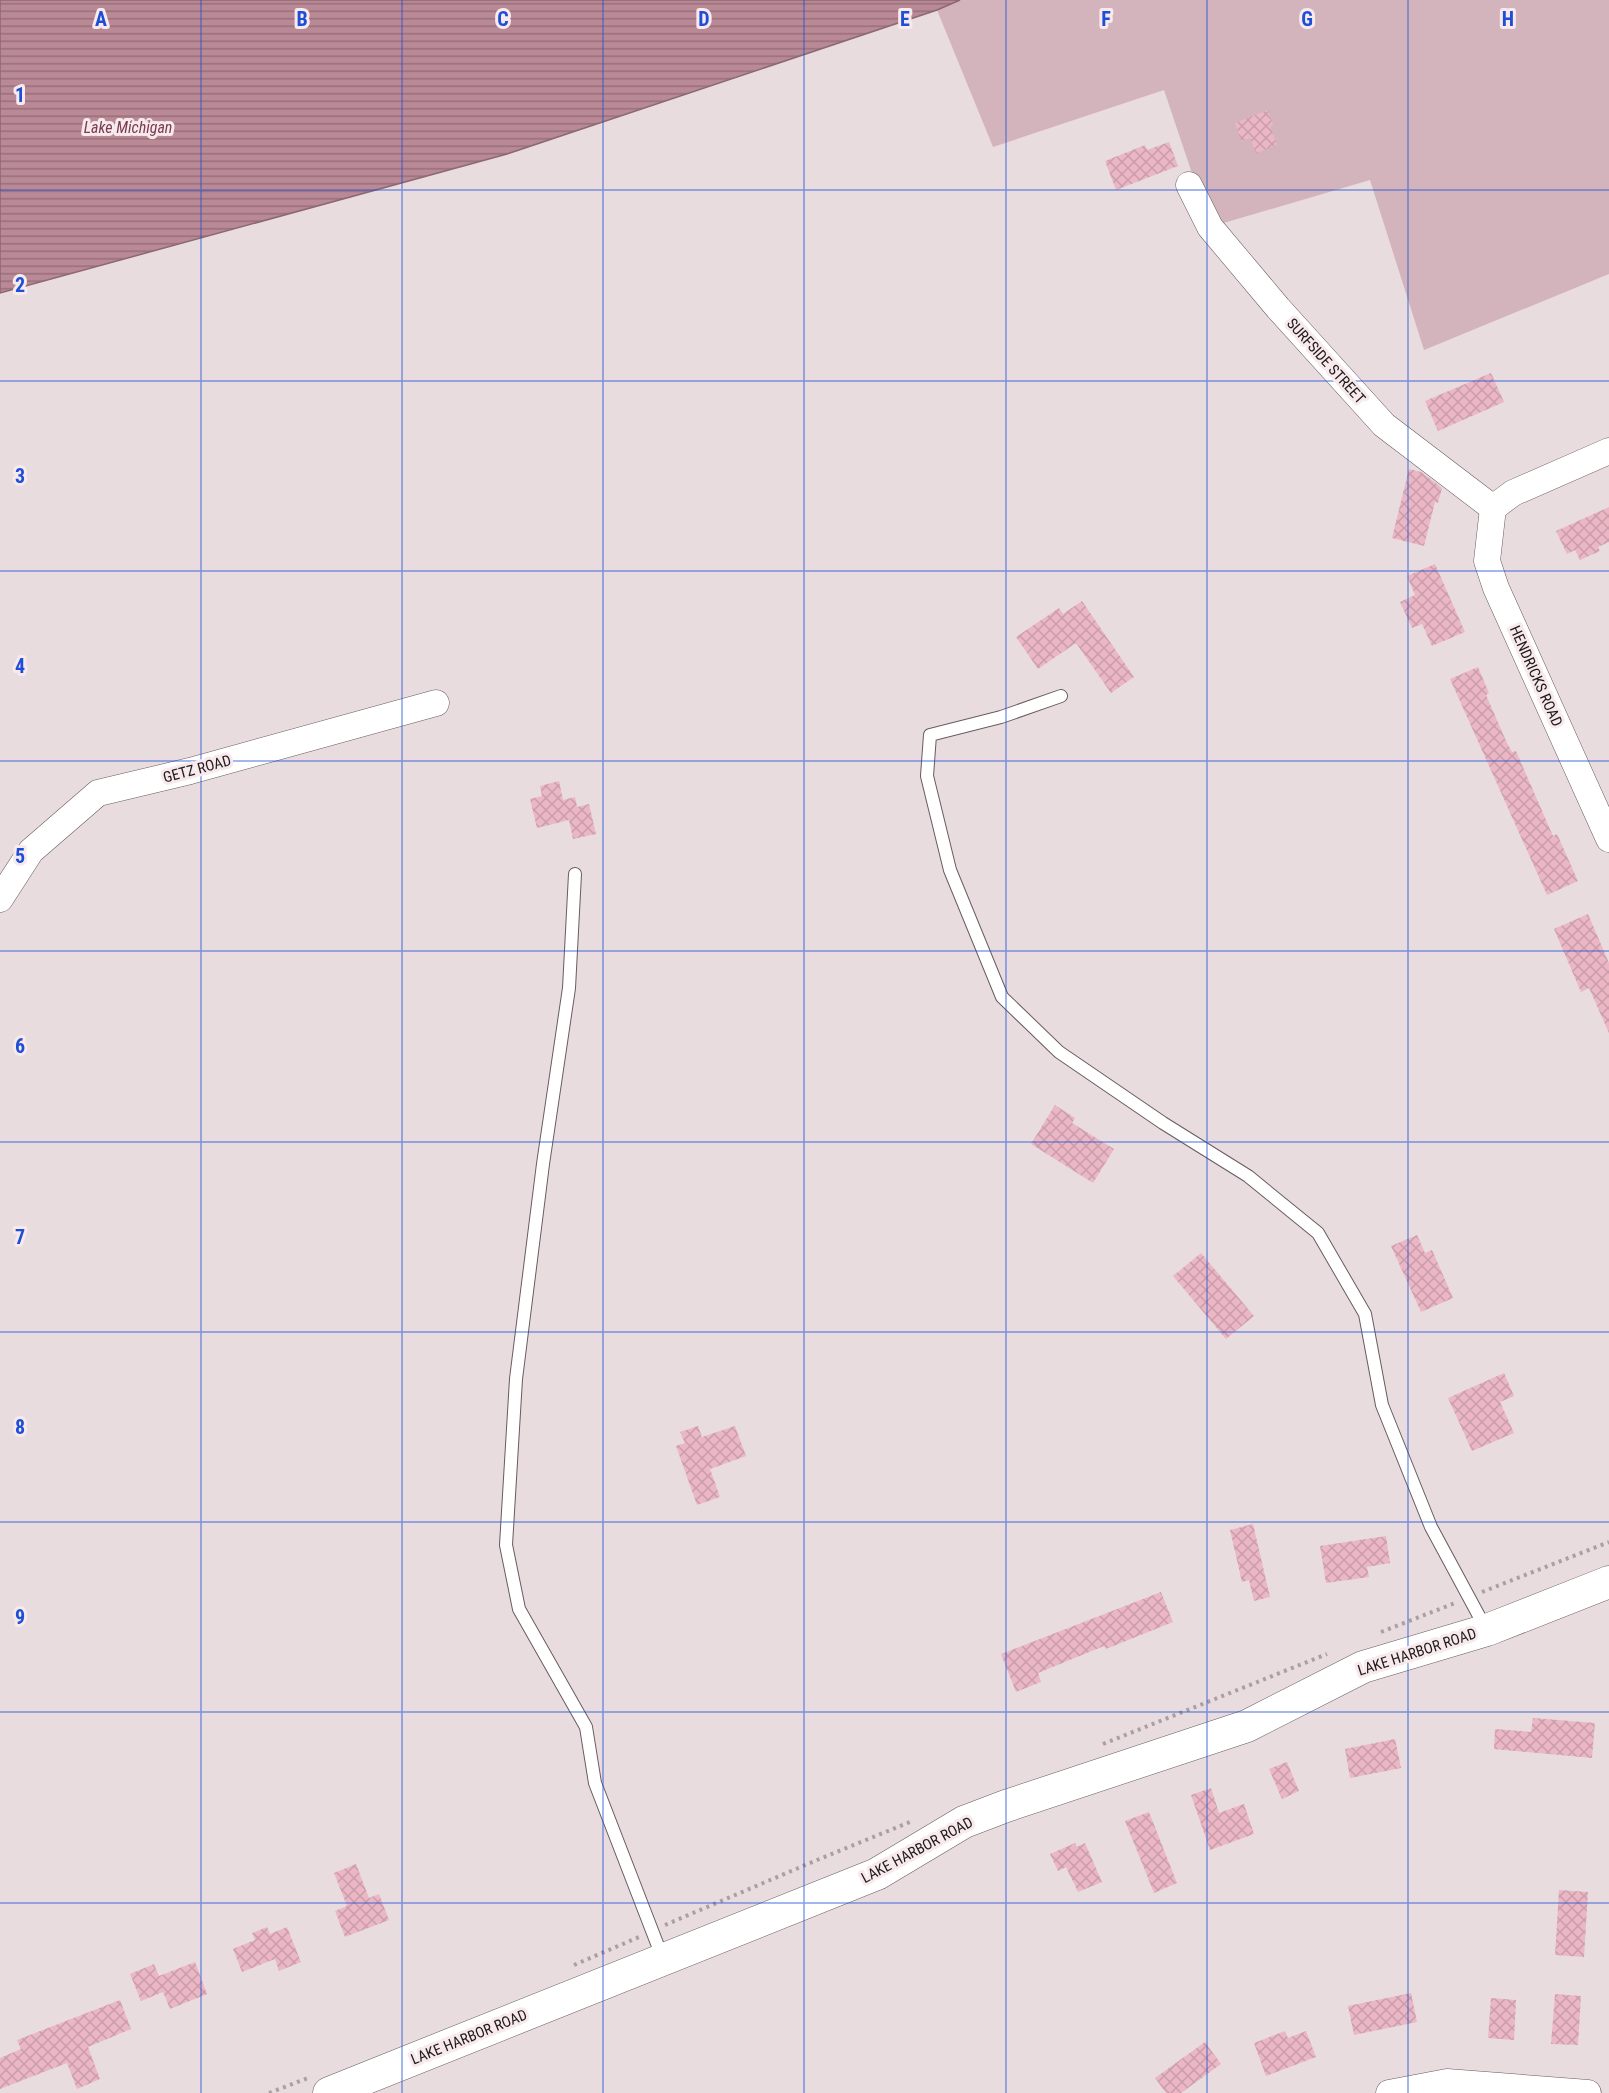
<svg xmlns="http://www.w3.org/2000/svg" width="1609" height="2093" font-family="'Roboto Condensed',sans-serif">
<defs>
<pattern id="water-rules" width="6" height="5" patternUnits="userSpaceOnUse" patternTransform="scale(1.5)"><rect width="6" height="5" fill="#ba8996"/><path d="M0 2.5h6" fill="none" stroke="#976f7a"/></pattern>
<pattern id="building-cross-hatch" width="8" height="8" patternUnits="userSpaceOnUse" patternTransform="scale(1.5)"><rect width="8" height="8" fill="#ebb7c5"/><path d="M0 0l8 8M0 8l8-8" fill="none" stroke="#c99da9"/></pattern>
</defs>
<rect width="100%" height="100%" fill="#e9dcdf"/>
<polygon fill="#d3b4bc" points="960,0 1609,0 1609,274 1424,350 1370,180 1210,227 1164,90 993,147 937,10"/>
<polygon fill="url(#water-rules)" stroke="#8c6871" stroke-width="1.5" points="0,0 960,0 937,10 507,154 0,293"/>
<g fill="url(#building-cross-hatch)">
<polygon points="1268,110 1273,125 1270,126 1277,145 1256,153 1250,138 1241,141 1235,123"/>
<polygon points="1169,142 1178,166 1116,190 1105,161 1145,145 1147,150"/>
<polygon points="1491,373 1504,402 1438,431 1425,401"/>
<polygon points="1409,469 1421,472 1442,488 1438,503 1435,502 1424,546 1392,538"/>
<polygon points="1609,507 1609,542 1598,547 1600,551 1580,560 1575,550 1567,554 1556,531"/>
<polygon points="1435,564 1465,632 1432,646 1422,624 1412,628 1400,602 1415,595 1407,576"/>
<polygon points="1082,601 1134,677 1111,693 1076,643 1038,669 1016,637 1059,608 1063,614"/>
<polygon points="1478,667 1489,693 1486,695 1507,743 1512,752 1516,751 1553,836 1557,834 1578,881 1547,895 1450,679"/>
<polygon points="559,781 563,800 575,797 577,807 589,804 596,834 573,839 569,820 537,828 530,799 542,796 540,786"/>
<polygon points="1588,914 1609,963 1609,1033 1589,988 1581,992 1554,929"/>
<polygon points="1055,1105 1075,1118 1072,1123 1114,1149 1093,1183 1031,1144"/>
<polygon points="1417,1235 1425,1253 1432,1250 1453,1298 1421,1312 1391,1246"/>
<polygon points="1201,1253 1254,1316 1226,1339 1173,1276"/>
<polygon points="1504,1373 1514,1396 1500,1402 1514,1433 1472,1451 1448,1398"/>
<polygon points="698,1426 702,1437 735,1426 746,1456 710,1469 720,1497 697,1505 676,1446 685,1443 680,1432"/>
<polygon points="1253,1524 1270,1597 1254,1601 1249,1580 1242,1582 1230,1530"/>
<polygon points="1386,1536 1390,1563 1367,1567 1369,1577 1326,1583 1320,1546"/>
<polygon points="1161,1592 1173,1622 1106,1649 1104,1646 1038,1673 1041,1682 1016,1692 1001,1654"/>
<polygon points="1533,1718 1595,1723 1592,1758 1494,1749 1495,1729 1531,1732"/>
<polygon points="1395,1739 1401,1768 1350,1778 1345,1749"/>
<polygon points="1287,1762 1299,1791 1282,1799 1269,1769"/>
<polygon points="1211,1788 1219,1813 1244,1804 1254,1834 1210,1850 1191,1795"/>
<polygon points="1149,1812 1177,1883 1154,1893 1125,1821"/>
<polygon points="1075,1843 1077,1847 1085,1843 1102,1882 1078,1892 1066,1867 1058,1871 1050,1854"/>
<polygon points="356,1864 369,1898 379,1894 389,1920 345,1937 335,1911 347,1906 334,1873"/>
<polygon points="1559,1890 1588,1892 1584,1957 1555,1955"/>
<polygon points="267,1927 270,1934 287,1927 301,1962 279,1971 275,1959 242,1972 233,1949 255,1940 252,1933"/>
<polygon points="195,1962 207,1994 170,2009 163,1992 141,2001 130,1974 154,1964 159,1976"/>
<polygon points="1411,1993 1417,2022 1354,2035 1348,2006"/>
<polygon points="1555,1994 1581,1996 1578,2045 1551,2044"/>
<polygon points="1491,1998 1516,2000 1514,2040 1488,2038"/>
<polygon points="120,2000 131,2029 88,2047 100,2079 77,2089 67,2063 0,2089 0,2058 21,2049 17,2040"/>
<polygon points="1285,2031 1288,2038 1306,2031 1316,2057 1266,2076 1254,2043"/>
<polygon points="1205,2042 1221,2064 1181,2093 1166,2093 1155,2078"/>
</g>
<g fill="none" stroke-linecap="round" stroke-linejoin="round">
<g stroke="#685c5f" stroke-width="14">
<g id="service">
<polyline points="1061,696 1001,717 930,735 927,776 950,870 1002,997 1059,1052 1163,1123 1248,1176 1318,1233 1365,1314 1382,1405 1431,1527 1486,1629"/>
<polyline points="575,874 569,988 543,1164 516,1379 506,1545 519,1609 586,1727 595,1783 663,1959"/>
</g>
</g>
<g stroke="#685c5f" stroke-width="27">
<g id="minor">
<polyline points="1189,185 1210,227 1278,308 1384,425 1493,508"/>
<polyline points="1493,508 1487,561 1496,588 1609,839"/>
<polyline points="1493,508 1513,493 1609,451"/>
<polyline points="0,899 31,851 98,793 190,771 436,703"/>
<polyline points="1389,2093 1447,2082 1588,2093"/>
</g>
</g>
<g stroke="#685c5f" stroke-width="33">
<polyline id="tertiary" points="329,2093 877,1874 964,1822 1006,1806 1247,1726 1363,1667 1487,1630 1609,1582"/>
</g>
<g stroke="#aa9fa2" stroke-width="4" stroke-dasharray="3 4.5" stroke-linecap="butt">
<polyline points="1482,1592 1609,1542"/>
<polyline points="1381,1632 1455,1603"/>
<polyline points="1103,1744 1327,1654"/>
<polyline points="665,1925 817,1860 910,1822"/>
<polyline points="574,1965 639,1937"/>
<polyline points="269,2093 308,2078"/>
</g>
<use href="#service" stroke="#fff" stroke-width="12"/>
<use href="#minor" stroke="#fff" stroke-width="26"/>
<use href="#tertiary" stroke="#fff" stroke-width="32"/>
</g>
<path fill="none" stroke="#1d4ed8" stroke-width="1.5" stroke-opacity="0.55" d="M201,0V2093M402,0V2093M603,0V2093M804,0V2093M1006,0V2093M1207,0V2093M1408,0V2093M0,190H1609M0,381H1609M0,571H1609M0,761H1609M0,951H1609M0,1142H1609M0,1332H1609M0,1522H1609M0,1712H1609M0,1903H1609"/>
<g text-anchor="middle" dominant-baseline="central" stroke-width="6" stroke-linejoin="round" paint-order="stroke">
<g font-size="15" fill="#1f1b1c" stroke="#f7e9ec">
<text transform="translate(1326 361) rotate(48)">SURFSIDE STREET</text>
<text transform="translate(1536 676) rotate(66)">HENDRICKS ROAD</text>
<text transform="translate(197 769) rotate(-15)">GETZ ROAD</text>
<text transform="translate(1417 1652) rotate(-18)">LAKE HARBOR ROAD</text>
<text transform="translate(917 1850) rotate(-28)">LAKE HARBOR ROAD</text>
<text transform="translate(469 2037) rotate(-22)">LAKE HARBOR ROAD</text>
</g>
<g font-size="16" font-style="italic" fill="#7b3b50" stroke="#f7e9ec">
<text x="128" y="127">Lake Michigan</text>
</g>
</g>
<g font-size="20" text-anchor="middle" font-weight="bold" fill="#1d4ed8" stroke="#f7e9ec" stroke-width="6" stroke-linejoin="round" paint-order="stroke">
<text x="101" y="26">A</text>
<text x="302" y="26">B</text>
<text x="503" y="26">C</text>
<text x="704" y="26">D</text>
<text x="905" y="26">E</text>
<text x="1106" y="26">F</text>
<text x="1307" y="26">G</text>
<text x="1508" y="26">H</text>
<text x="20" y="102">1</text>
<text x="20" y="292">2</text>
<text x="20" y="483">3</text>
<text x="20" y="673">4</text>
<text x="20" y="863">5</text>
<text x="20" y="1053">6</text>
<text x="20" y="1244">7</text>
<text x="20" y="1434">8</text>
<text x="20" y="1624">9</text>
</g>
</svg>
